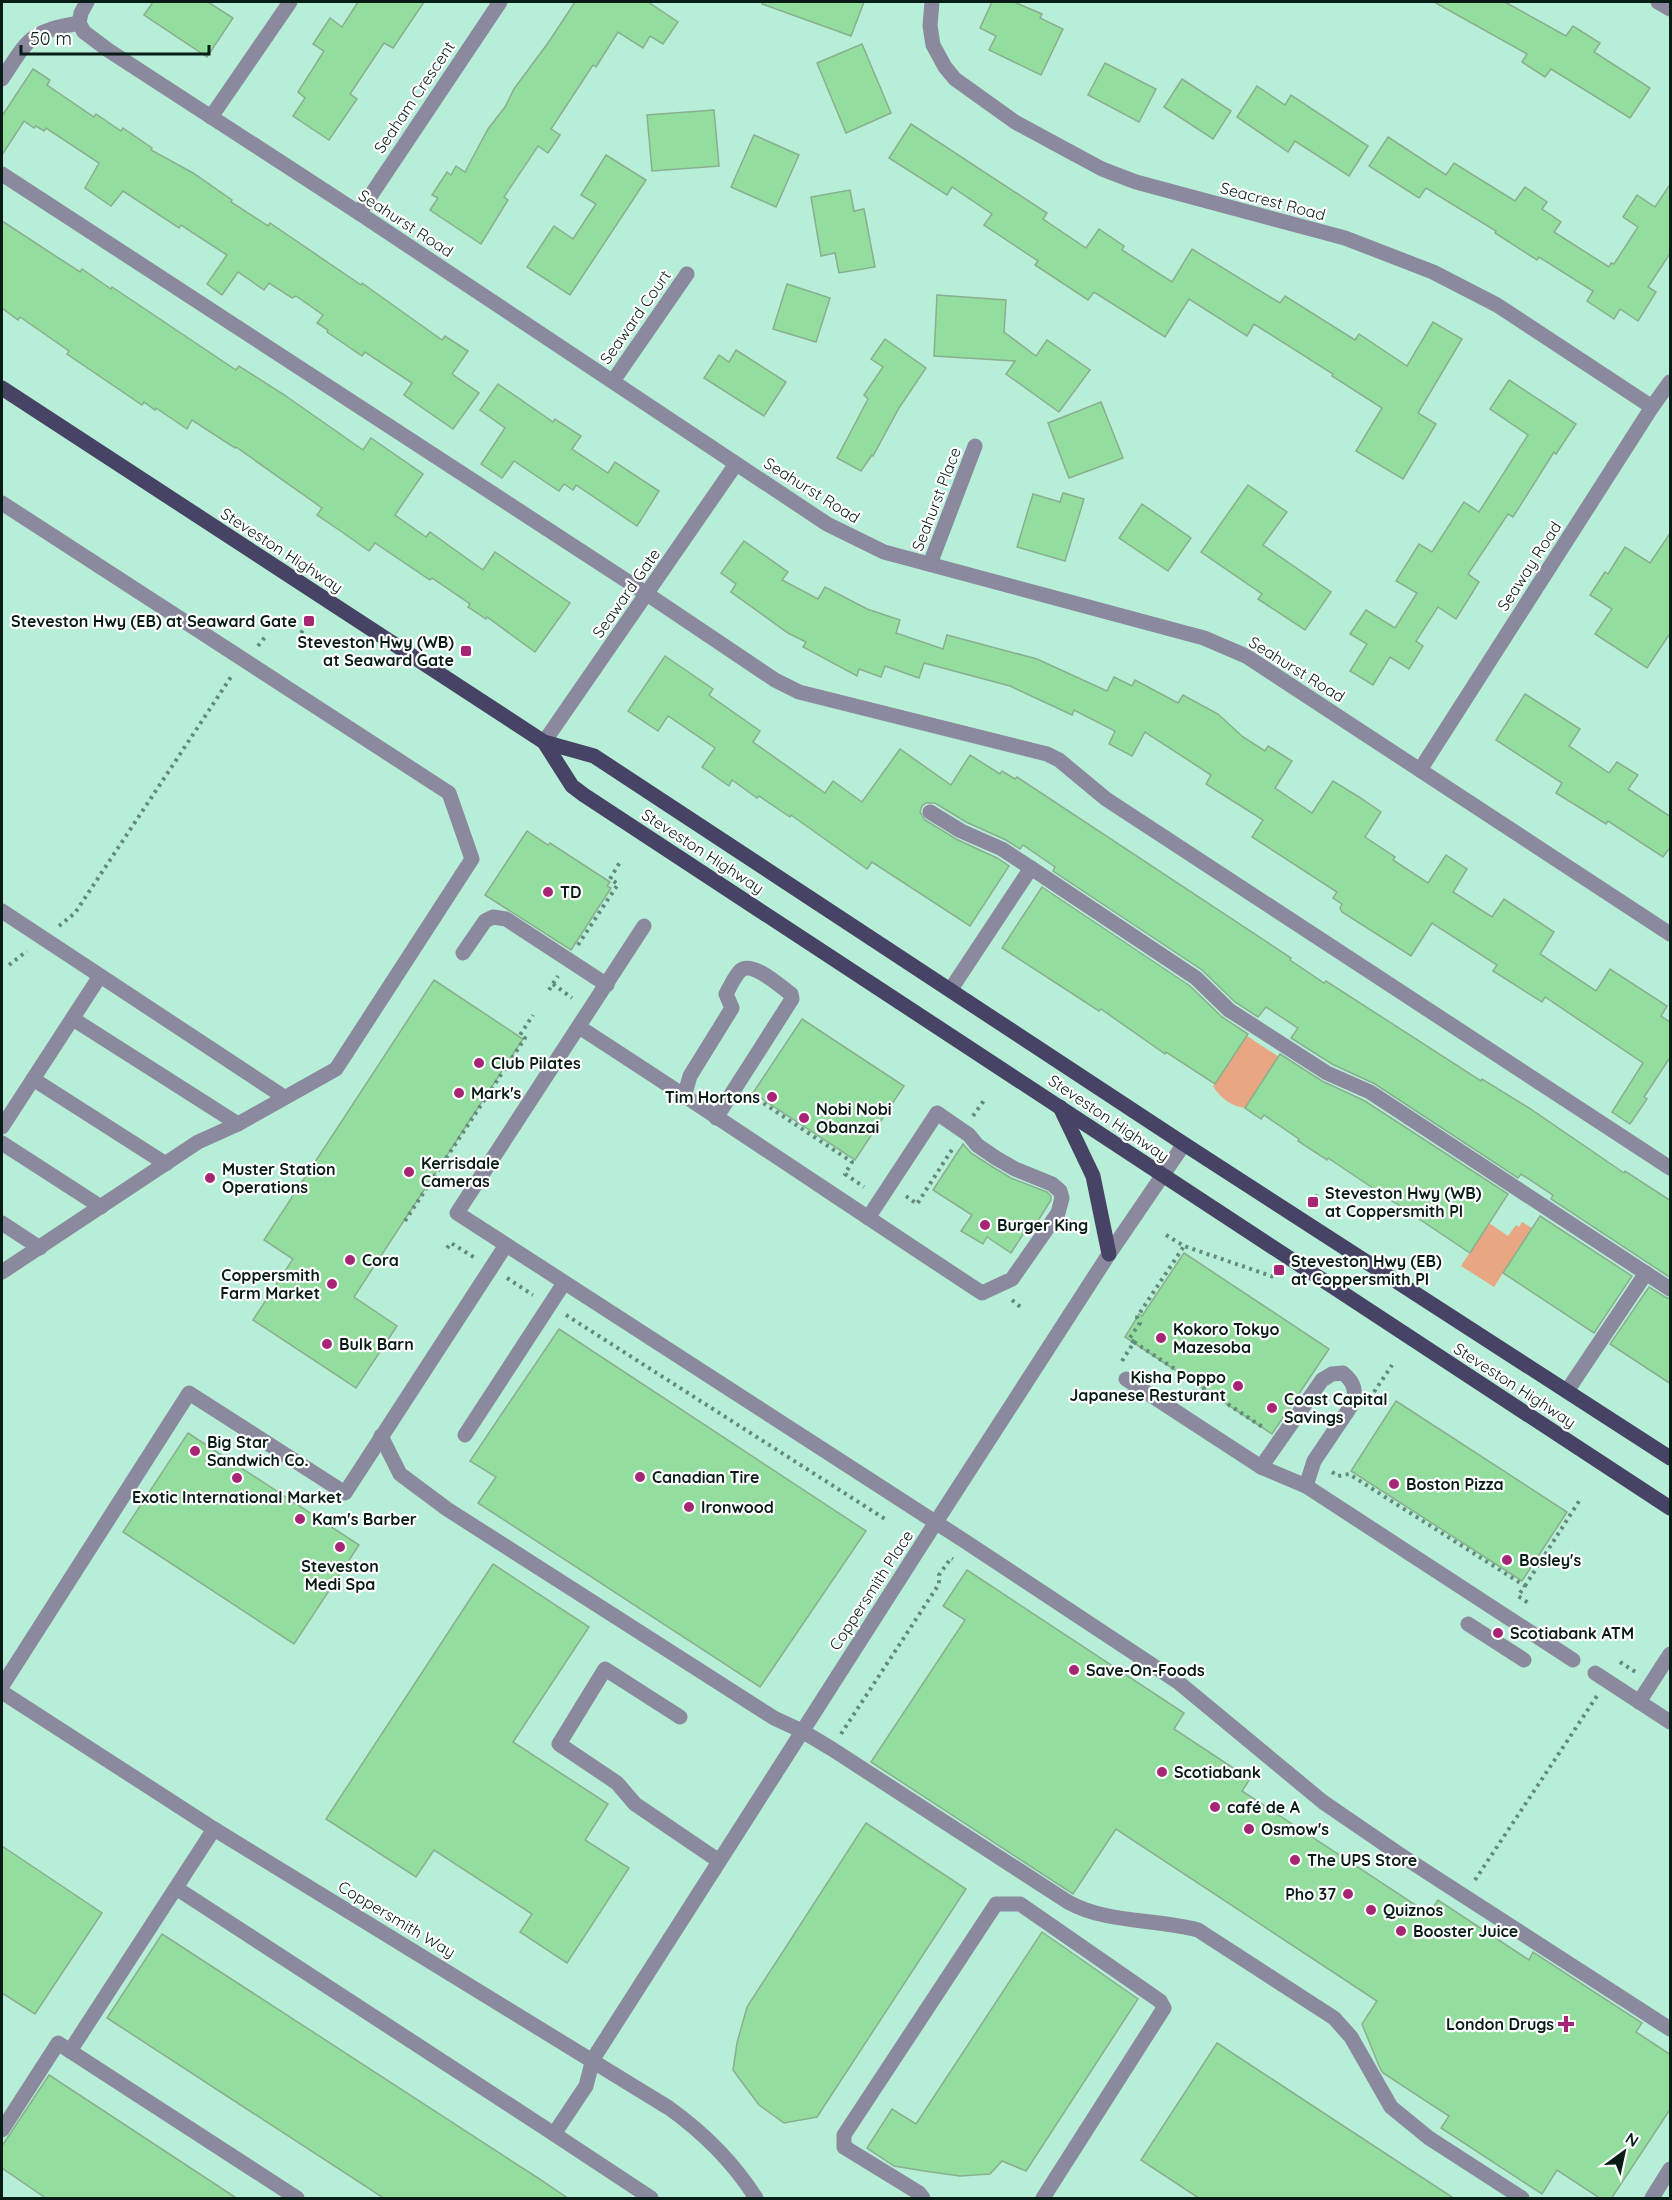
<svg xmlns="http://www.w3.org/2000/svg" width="1672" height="2200" font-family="Quicksand,sans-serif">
<rect width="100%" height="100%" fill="#b7eed8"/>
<g fill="#e9a683">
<path d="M1247,1036L1279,1057L1245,1108C1231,1106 1220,1098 1213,1086Z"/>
<polygon points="1522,1222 1532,1228 1494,1287 1461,1266 1489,1223 1508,1236 1516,1225 1519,1227"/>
</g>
<g fill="#93de9f" stroke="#89af8e" stroke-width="1.5">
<polygon points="153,2 208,2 233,18 207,57 144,15"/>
<polygon points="358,2 424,2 393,48 384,43 350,94 357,99 329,140 293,116 305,98 298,92 324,51 313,44 330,18 342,27"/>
<polygon points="575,2 648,2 678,22 663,44 650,36 643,48 618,32 596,67 593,65 551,129 560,135 548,153 538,146 504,197 508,200 481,244 430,210 438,198 432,195 447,172 451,175 456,166 465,172 488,129 505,107 514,89 548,43"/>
<polygon points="762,2 864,2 851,36 762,4"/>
<polygon points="992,2 1014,2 1042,14 1040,18 1063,29 1041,75 989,50 996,36 980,28"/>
<polygon points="1434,2 1505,2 1566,36 1573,26 1600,43 1594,52 1650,88 1630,118 1551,69 1545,77 1522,62 1527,54"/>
<polygon points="862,44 891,113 846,133 817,63"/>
<polygon points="1105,63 1156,89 1139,122 1088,95"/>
<polygon points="33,69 50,80 47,85 94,117 96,114 121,131 123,128 152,148 151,150 193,173 232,200 231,202 268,226 270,223 361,285 362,283 442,340 445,336 468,351 452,374 479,393 453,429 404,395 412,383 365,352 362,356 327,332 328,330 317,323 323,315 296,296 292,298 269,283 264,290 238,272 222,295 207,284 227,255 181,225 179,228 123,191 111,206 85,188 99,163 46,128 44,131 36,126 34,128 24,121 2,155 2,116"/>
<polygon points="1182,79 1231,111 1213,139 1164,107"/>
<polygon points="1257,86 1285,105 1291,95 1368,146 1349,176 1295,141 1288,152 1237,117"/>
<polygon points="714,110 719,166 652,171 647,115"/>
<polygon points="911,124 1047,213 1043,219 1086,248 1099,229 1124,246 1122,250 1172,282 1192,249 1280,303 1285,296 1355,340 1359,334 1407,366 1433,322 1462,339 1418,413 1436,424 1403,479 1356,451 1382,408 1332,376 1333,374 1254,324 1247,336 1189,299 1165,337 1094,292 1088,300 1035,265 1038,261 984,225 992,214 952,187 947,195 889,158"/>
<polygon points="754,135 799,155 776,207 731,187"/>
<polygon points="1388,137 1446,175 1454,163 1515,201 1525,187 1547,202 1542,209 1561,222 1554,232 1609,267 1611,263 1614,264 1638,227 1623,217 1637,195 1655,207 1671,183 1671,252 1648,287 1656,292 1638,321 1620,309 1614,319 1587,301 1593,291 1539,257 1537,260 1495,233 1496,231 1426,188 1419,198 1369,166"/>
<polygon points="606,155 646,180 570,295 527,267 554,226 573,239 596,204 581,195"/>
<polygon points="850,190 854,211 864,209 875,267 839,273 835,253 821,256 811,197"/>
<polygon points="2,221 80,272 82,269 111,289 112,287 236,370 239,366 283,394 363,450 371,438 423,474 395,515 426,537 430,532 483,570 495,552 570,603 535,652 487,617 486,619 468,607 470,604 432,578 430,580 375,543 369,551 342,532 317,515 322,508 236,447 235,448 192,420 187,429 156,408 155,410 144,402 142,405 67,354 69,351 20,317 18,320 2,308"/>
<polygon points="787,284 830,298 816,342 773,329"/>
<polygon points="937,295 1006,300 1004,332 1036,356 1047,340 1090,370 1059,412 1006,374 1015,361 934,356"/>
<polygon points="885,339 926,368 899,408 873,456 872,455 861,471 837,458 868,399 864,395 883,367 871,359"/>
<polygon points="736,350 786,382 764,416 704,378 719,355 729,362"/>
<polygon points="1509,380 1576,424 1556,454 1554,452 1513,517 1508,514 1468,574 1479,582 1456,619 1438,607 1416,641 1423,646 1409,669 1390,657 1373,685 1350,671 1367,644 1350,634 1366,610 1395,628 1417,593 1396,581 1419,544 1432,552 1464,502 1479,512 1528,435 1490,409"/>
<polygon points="498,384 553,422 555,419 581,436 572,449 608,473 615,462 659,491 637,526 576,485 573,490 564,484 559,491 514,461 502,478 481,464 505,428 480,410"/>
<polygon points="1101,402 1123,458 1069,478 1048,423"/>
<polygon points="1248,485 1287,512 1263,545 1331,592 1305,630 1258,599 1262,594 1201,552"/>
<polygon points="1063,493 1084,499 1065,561 1017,547 1033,494 1060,502"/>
<polygon points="1142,504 1191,538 1168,571 1119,538"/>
<polygon points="1671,532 1671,632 1647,668 1595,634 1612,609 1590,595 1605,572 1608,574 1625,547 1650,563"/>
<polygon points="744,541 788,572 782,580 818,599 825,587 867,609 900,620 896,633 943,649 947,635 1037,659 1107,691 1114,677 1132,686 1135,680 1178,703 1183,695 1218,714 1243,737 1265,751 1268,746 1292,761 1275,788 1312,813 1333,781 1359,797 1381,812 1365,837 1395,857 1393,860 1428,883 1446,855 1467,869 1453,892 1492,917 1504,899 1554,932 1540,954 1596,991 1610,969 1667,1006 1661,1016 1671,1023 1671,1056 1644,1097 1647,1099 1630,1124 1612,1112 1643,1063 1545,997 1542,1002 1493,971 1497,965 1432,923 1411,956 1342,912 1340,908 1342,904 1333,898 1337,892 1252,837 1263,820 1206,784 1211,775 1145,732 1132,756 1109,744 1115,731 1074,710 1072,715 1010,686 924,663 919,678 885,666 881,677 859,669 857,676 803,647 806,642 788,633 731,592 736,584 721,573"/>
<polygon points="665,656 713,689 709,695 760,731 753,742 825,793 833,781 862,802 900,749 951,785 970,755 1000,774 1002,771 1015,779 1017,777 1291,958 1290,960 1324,983 1326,981 1481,1081 1482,1079 1529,1108 1624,1173 1625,1171 1671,1201 1671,1278 1551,1199 1553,1195 1521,1174 1518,1178 1375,1084 1332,1064 1291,1038 1298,1028 1266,1007 1258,1017 1235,1002 1202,970 1053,871 1055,867 1023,845 1020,849 1006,840 966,822 935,803 926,803 922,806 920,812 925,820 956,839 997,858 1009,866 970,926 872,862 867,869 791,815 790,817 759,796 757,798 732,780 729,786 702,767 715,748 668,716 658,731 628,711"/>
<polygon points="1525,694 1580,729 1569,746 1609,773 1617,762 1638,775 1628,789 1671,817 1671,846 1663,857 1608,821 1606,824 1556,793 1562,783 1496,740"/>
<polygon points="527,831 548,845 550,843 610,882 607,886 611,888 571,950 485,895"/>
<polygon points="1042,887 1190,986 1222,1017 1248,1034 1215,1084 1166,1052 1165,1054 1101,1009 1099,1011 1002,948"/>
<polygon points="434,980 523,1039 354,1297 397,1326 356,1388 253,1320 293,1259 264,1240"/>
<polygon points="802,1019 904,1086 855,1160 753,1093"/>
<polygon points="1280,1054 1322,1081 1365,1101 1508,1194 1470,1253 1328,1158 1327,1160 1298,1141 1299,1139 1264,1115 1261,1119 1245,1108"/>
<polygon points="963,1144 971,1153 991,1166 1011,1178 1047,1192 1051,1196 1051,1200 1034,1227 1029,1225 1011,1253 987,1237 983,1244 961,1231 972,1215 933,1190"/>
<polygon points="1540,1216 1632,1276 1594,1333 1503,1273"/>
<polygon points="1184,1253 1329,1349 1272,1434 1125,1337 1139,1314 1142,1316"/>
<polygon points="1649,1287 1665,1297 1671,1299 1671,1384 1610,1344"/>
<polygon points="559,1329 866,1531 760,1687 478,1503 496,1477 470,1461"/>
<polygon points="1396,1401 1567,1512 1522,1581 1351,1471"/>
<polygon points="188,1433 359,1545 294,1644 123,1532"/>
<polygon points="493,1564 589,1627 513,1742 608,1804 585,1840 629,1868 567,1963 520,1932 532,1914 434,1850 416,1877 326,1819"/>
<polygon points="967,1570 1184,1713 1174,1729 1250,1779 1242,1791 1429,1914 1438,1900 1529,1960 1533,1952 1642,2023 1636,2032 1671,2055 1671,2108 1611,2199 1601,2199 1557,2170 1542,2194 1441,2128 1449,2116 1383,2073 1379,2066 1362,2024 1377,2001 1116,1829 1073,1894 871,1762 965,1620 943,1606"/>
<polygon points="866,1823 966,1889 817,2117 784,2123 759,2105 733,2070 737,2043 747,2007"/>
<polygon points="2,1846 102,1913 35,2014 2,1993"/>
<polygon points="1042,1932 1138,1999 1026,2171 1002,2161 990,2174 960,2176 924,2171 894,2166 867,2148 892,2109 916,2124"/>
<polygon points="162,1934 538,2178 569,2199 385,2199 107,2018"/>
<polygon points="1217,2043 1455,2199 1200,2199 1141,2160"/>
<polygon points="49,2075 238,2199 47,2199 2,2168 2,2146"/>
</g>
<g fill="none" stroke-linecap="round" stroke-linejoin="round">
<g stroke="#638b7c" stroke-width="4" stroke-dasharray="3 4.5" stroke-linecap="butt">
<polyline points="301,633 309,621"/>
<polyline points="258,646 265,637"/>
<polyline points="59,926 75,913 233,674"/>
<polyline points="578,945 618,884 610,879 620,862"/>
<polyline points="9,965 27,951"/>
<polyline points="553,984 572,998"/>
<polyline points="549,990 558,976"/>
<polyline points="751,1095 852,1162 845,1174 864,1187"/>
<polyline points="973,1116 985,1099"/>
<polyline points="906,1196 917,1204 953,1148"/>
<polyline points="1313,1202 1318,1195"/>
<polyline points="405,1221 525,1038 520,1035 533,1015"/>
<polyline points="1166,1235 1184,1246 1274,1277 1277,1273"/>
<polyline points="447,1248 451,1243 475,1258"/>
<polyline points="507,1278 533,1295"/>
<polyline points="1012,1300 1023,1309"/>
<polyline points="566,1315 885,1519"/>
<polyline points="1134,1342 1264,1428"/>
<polyline points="1122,1361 1134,1342 1129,1339 1140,1323 1137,1317 1184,1246"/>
<polyline points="1374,1392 1392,1365"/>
<polyline points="1332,1472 1338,1476 1349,1474 1525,1586 1518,1596 1530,1604"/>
<polyline points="1525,1586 1581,1498"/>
<polyline points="1620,1662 1637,1673"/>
<polyline points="841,1734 939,1584 939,1575 951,1558 953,1559"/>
<polyline points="1475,1880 1597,1696"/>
</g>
<g stroke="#8b899d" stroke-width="15">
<polyline points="932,2 930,26 933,45 945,67 955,79 1015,122 1102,169 1136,182 1345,238 1433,272 1497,305 1652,407"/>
<polyline points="1658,2 1670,9"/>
<polyline points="79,23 84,32 108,50 359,213 827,524 884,552 1204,638 1246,656 1670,934"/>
<polyline points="79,23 81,13 87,2"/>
<path d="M2,79C29,38 29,32 79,23"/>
<polyline points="211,117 290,2"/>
<polyline points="2,174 647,594 775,680 799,692 1047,754 1059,760 1106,799 1670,1168"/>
<polyline points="359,213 500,2"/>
<polyline points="613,381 687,274"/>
<polyline points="2,503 449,793 472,859 336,1069 238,1124 198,1142 2,1272"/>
<polyline points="930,564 975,446"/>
<polyline points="544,742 736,464"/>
<polyline points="1420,770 1652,407 1670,382"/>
<polyline points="930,812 961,831 1002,849 1031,868"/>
<polyline points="2,911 284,1097"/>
<polyline points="644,926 457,1213 963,1540 1178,1682 1323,1802 1399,1854 1670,2029"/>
<polyline points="463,953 485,921 493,917 506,919 607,985"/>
<polyline points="951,989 1031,868 1196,978 1229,1010 1327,1073 1370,1092 1670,1289"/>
<polyline points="73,1019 238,1124"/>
<path d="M579,1027C714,1114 848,1205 982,1293L1012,1279L1058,1213L1062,1198L1060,1191L1052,1184L1015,1169L996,1158L977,1145L969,1135L937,1113L868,1218"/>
<polyline points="33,1079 166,1164"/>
<path d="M684,1097L690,1076L732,1008L726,994C730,987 735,975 741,970C753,961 781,987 791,994L792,999L716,1118"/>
<polyline points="2,1127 100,976"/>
<polyline points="2,1143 101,1207"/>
<polyline points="2,1223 40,1248"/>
<polyline points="1126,1379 1261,1467 1306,1486 1573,1660"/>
<polyline points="1567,1391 1646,1273"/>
<polyline points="465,1435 564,1283"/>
<path d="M381,1436L400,1474L447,1509L774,1718L802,1731L832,1749L1068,1902C1105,1923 1157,1919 1198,1930L1334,2018L1351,2037L1391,2107L1429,2138L1522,2198"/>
<path d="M1261,1467L1322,1380L1332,1374L1343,1373C1355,1383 1357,1392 1351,1406L1314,1461L1306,1486"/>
<polyline points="1468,1624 1524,1660"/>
<polyline points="1595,1673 1670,1722"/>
<polyline points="2,1686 189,1393 345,1493 506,1245"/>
<path d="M2,1692L214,1829L669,2108C704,2133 733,2162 756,2198"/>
<polyline points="1639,1702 1670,1654"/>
<polyline points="680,1717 605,1669 559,1744 617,1783 635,1804 719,1861"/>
<polyline points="214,1829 70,2051 297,2198"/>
<polyline points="176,1888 554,2134 586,2086 593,2059 936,1522 1109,1254 1184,1144"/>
<polyline points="2,2130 58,2043 70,2051"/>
<polyline points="554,2134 651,2198"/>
<polyline points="923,2198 919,2193 844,2147 844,2135 996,1904 1020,1904 1160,2001 1164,2008 1043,2198"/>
<polyline points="1652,2198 1670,2169"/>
</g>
<g stroke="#474364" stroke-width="15">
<polyline points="2,388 544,742 594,756 1184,1144 1670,1458"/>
<polyline points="544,742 572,786 584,795 1670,1508"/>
<polyline points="1060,1107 1093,1176 1109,1254"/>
</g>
</g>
<g fill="#a72674" stroke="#fff" stroke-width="2">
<rect x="303" y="615" width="12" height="12" rx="3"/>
<rect x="460" y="645" width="12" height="12" rx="3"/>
<circle cx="548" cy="892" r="6"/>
<circle cx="479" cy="1063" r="6"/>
<circle cx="459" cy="1093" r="6"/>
<circle cx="772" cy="1097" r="6"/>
<circle cx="804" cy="1118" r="6"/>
<circle cx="409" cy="1172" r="6"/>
<circle cx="210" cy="1178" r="6"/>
<rect x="1307" y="1196" width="12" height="12" rx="3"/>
<circle cx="985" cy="1225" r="6"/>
<circle cx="350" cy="1260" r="6"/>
<rect x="1273" y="1264" width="12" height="12" rx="3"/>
<circle cx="332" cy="1284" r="6"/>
<circle cx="1161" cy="1338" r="6"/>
<circle cx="327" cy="1344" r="6"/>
<circle cx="1238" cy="1386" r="6"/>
<circle cx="1272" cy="1408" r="6"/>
<circle cx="195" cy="1451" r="6"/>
<circle cx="640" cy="1477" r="6"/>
<circle cx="237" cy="1478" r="6"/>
<circle cx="1394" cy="1484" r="6"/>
<circle cx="689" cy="1507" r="6"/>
<circle cx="300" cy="1519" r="6"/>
<circle cx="340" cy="1547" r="6"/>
<circle cx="1507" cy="1560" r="6"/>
<circle cx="1498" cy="1633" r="6"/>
<circle cx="1074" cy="1670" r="6"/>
<circle cx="1162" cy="1772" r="6"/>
<circle cx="1215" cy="1807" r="6"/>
<circle cx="1249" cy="1829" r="6"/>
<circle cx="1295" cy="1860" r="6"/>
<circle cx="1348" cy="1894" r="6"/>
<circle cx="1371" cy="1910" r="6"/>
<circle cx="1401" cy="1931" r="6"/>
<path d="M1563 2015h6v6h6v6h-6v6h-6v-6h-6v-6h6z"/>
</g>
<g text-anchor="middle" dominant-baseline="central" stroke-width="4.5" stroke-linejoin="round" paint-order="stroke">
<g font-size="16" fill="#071d16" stroke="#fff">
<text transform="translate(414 97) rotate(-56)">Seaham Crescent</text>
<text transform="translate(1273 201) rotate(15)">Seacrest Road</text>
<text transform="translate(406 223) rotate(33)">Seahurst Road</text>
<text transform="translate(635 317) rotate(-55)">Seaward Court</text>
<text transform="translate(812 490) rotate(32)">Seahurst Road</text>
<text transform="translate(936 499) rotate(-69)">Seahurst Place</text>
<text transform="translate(282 550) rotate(33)">Steveston Highway</text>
<text transform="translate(1529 566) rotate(-57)">Seaway Road</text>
<text transform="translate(626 593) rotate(-55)">Seaward Gate</text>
<text transform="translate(1297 669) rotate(32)">Seahurst Road</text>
<text transform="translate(703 851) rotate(33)">Steveston Highway</text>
<text transform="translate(1109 1118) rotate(34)">Steveston Highway</text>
<text transform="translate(1515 1385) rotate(33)">Steveston Highway</text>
<text transform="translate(871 1590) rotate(-57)">Coppersmith Place</text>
<text transform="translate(397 1919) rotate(31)">Coppersmith Way</text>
</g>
<g font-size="16" font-weight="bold" fill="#071d16" stroke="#fff" text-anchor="start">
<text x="297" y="621" text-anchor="end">Steveston Hwy (EB) at Seaward Gate</text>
<text x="454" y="642" text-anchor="end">Steveston Hwy (WB)<tspan x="454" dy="18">at Seaward Gate</tspan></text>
<text x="560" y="892">TD</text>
<text x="491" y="1063">Club Pilates</text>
<text x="471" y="1093">Mark's</text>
<text x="760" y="1097" text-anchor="end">Tim Hortons</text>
<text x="816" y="1109">Nobi Nobi<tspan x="816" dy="18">Obanzai</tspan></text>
<text x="421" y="1163">Kerrisdale<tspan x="421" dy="18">Cameras</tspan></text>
<text x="222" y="1169">Muster Station<tspan x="222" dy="18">Operations</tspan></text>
<text x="1325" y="1193">Steveston Hwy (WB)<tspan x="1325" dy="18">at Coppersmith Pl</tspan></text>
<text x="997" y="1225">Burger King</text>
<text x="362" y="1260">Cora</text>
<text x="1291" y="1261">Steveston Hwy (EB)<tspan x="1291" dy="18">at Coppersmith Pl</tspan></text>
<text x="320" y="1275" text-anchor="end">Coppersmith<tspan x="320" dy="18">Farm Market</tspan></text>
<text x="1173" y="1329">Kokoro Tokyo<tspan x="1173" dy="18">Mazesoba</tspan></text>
<text x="339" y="1344">Bulk Barn</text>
<text x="1226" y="1377" text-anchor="end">Kisha Poppo<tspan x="1226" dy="18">Japanese Resturant</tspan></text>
<text x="1284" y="1399">Coast Capital<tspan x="1284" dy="18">Savings</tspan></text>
<text x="207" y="1442">Big Star<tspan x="207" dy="18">Sandwich Co.</tspan></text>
<text x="652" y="1477">Canadian Tire</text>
<text x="1406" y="1484">Boston Pizza</text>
<text x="237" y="1497" text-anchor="middle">Exotic International Market</text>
<text x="701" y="1507">Ironwood</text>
<text x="312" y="1519">Kam's Barber</text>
<text x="1519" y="1560">Bosley's</text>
<text x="340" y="1566" text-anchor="middle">Steveston<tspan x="340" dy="18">Medi Spa</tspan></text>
<text x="1510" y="1633">Scotiabank ATM</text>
<text x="1086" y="1670">Save-On-Foods</text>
<text x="1174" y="1772">Scotiabank</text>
<text x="1227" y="1807">café de A</text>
<text x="1261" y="1829">Osmow's</text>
<text x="1307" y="1860">The UPS Store</text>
<text x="1336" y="1894" text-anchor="end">Pho 37</text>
<text x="1383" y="1910">Quiznos</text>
<text x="1413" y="1931">Booster Juice</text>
<text x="1554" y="2024" text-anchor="end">London Drugs</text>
</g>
</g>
<rect width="1672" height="2200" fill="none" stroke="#071d16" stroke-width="6"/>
<g transform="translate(1624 2152) rotate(33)" stroke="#ffffff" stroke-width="4.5" paint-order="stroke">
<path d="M0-4.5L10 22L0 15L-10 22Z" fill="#071d16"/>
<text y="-9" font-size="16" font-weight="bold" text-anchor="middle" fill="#071d16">N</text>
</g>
<path d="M21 45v9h188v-9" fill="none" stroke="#071d16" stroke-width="3"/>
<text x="30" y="45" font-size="18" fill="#071d16" stroke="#ffffff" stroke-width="4.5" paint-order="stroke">50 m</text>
</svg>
